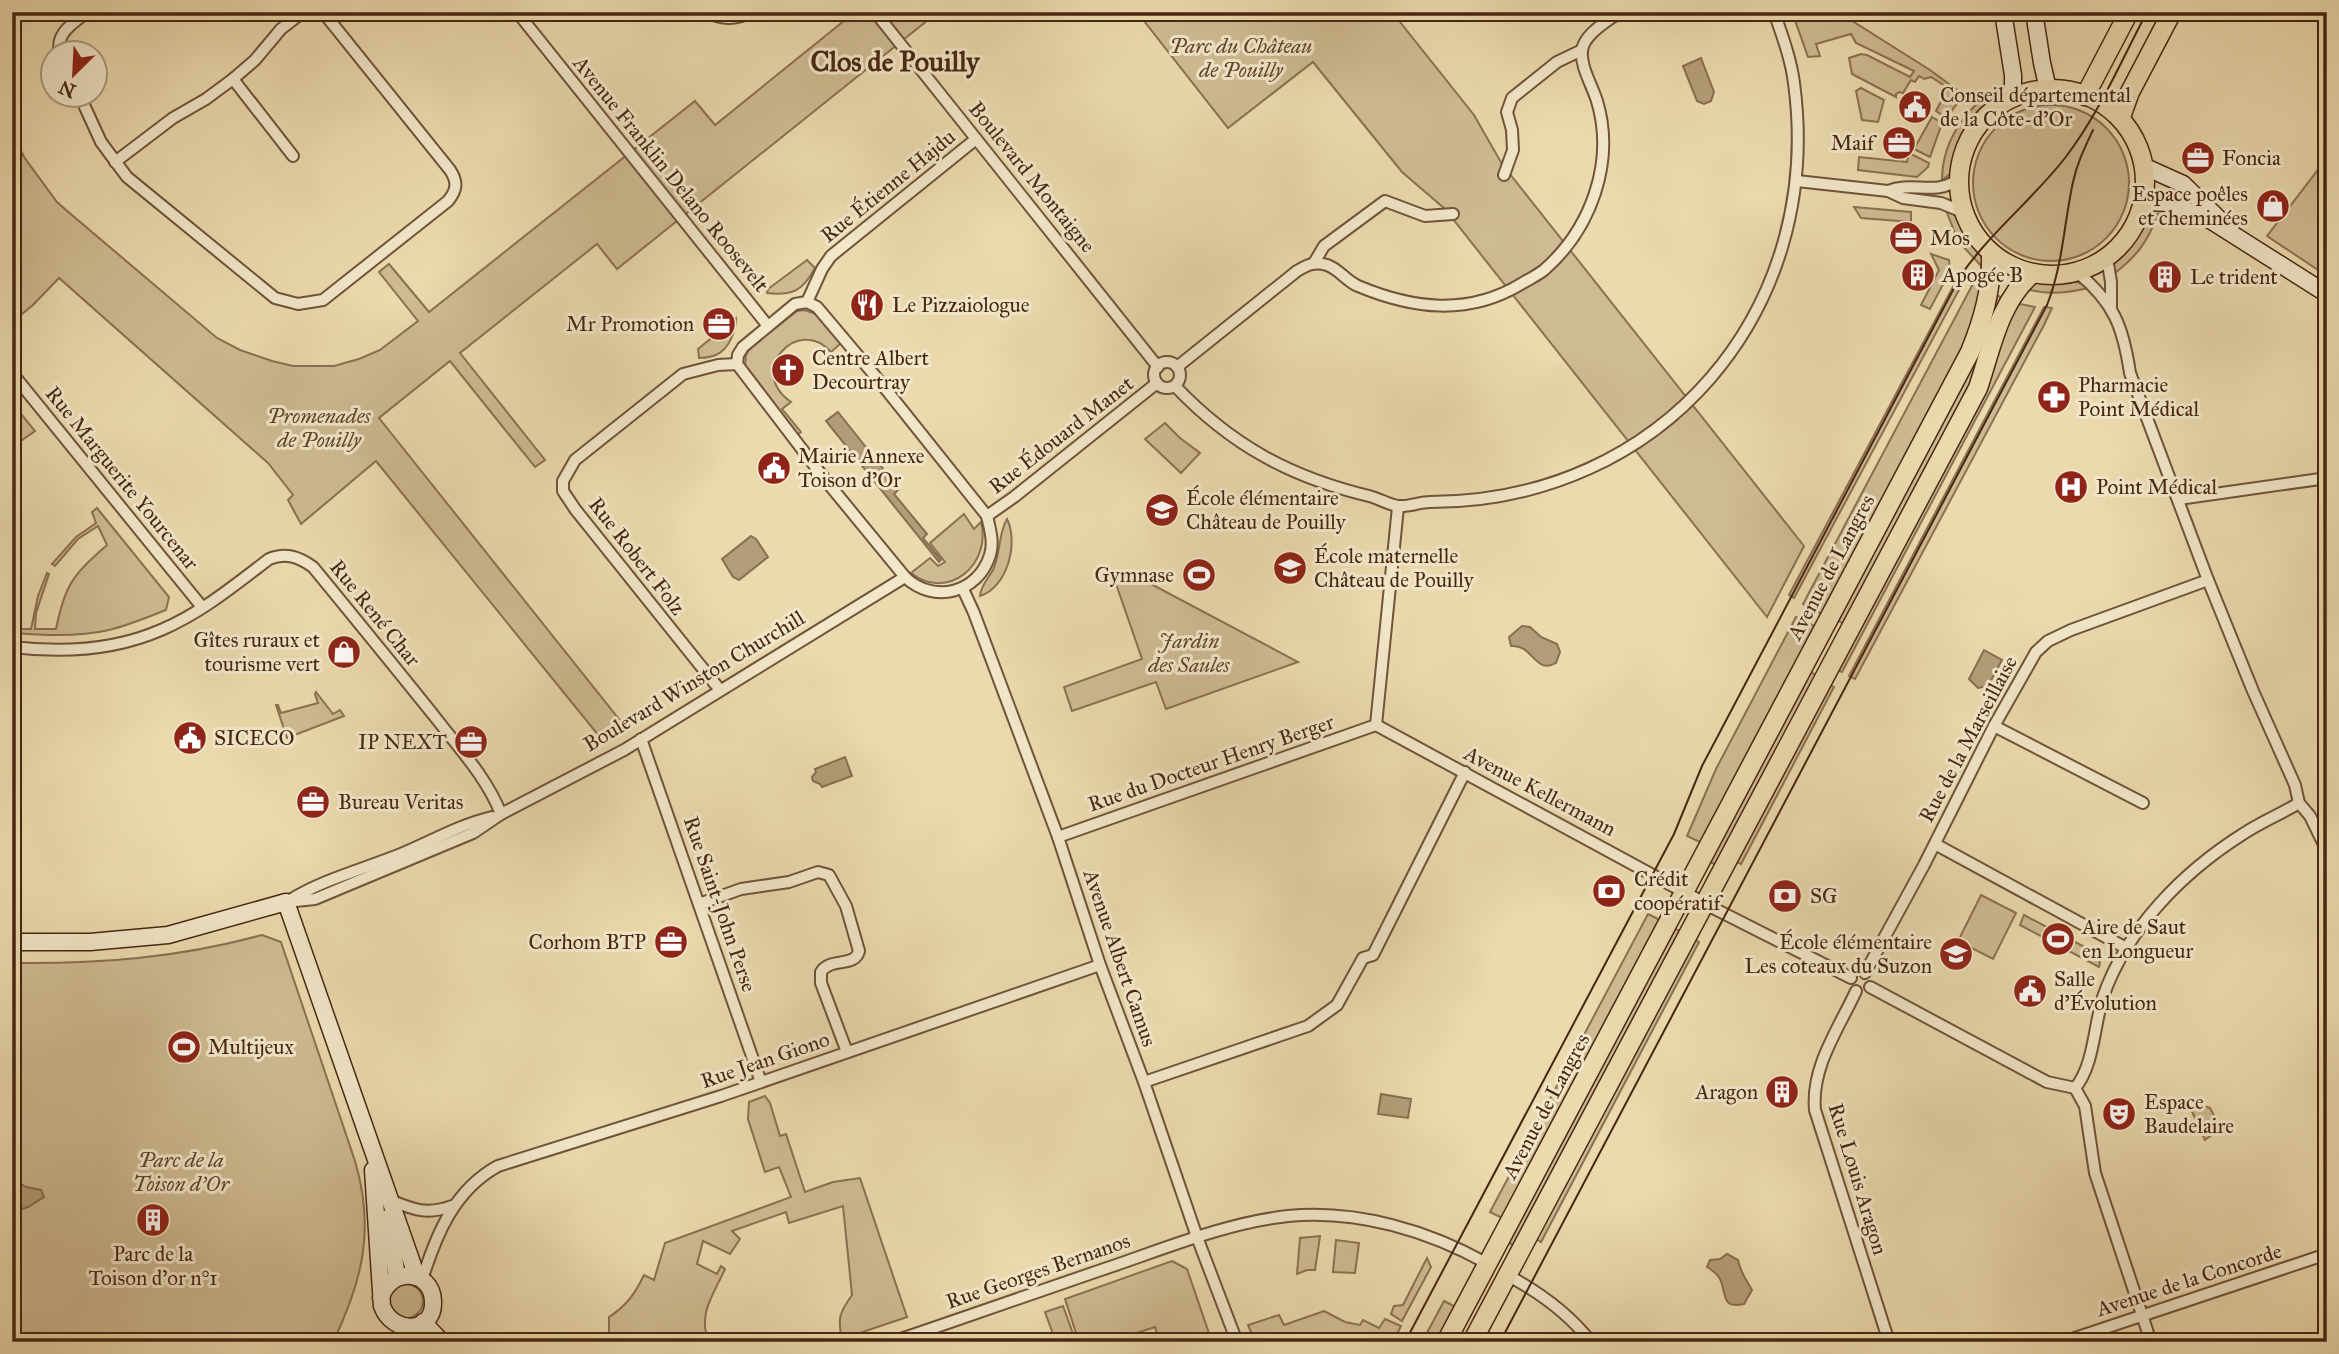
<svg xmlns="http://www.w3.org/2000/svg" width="2339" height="1354" font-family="'IM FELL Great Primer',serif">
<rect width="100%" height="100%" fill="#ebdaad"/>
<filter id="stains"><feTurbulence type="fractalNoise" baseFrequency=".00286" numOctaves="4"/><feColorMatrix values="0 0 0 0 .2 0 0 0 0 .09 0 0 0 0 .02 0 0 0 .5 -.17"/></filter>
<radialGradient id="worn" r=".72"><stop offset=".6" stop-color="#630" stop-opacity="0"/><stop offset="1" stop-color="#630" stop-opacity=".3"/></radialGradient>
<g fill="#cfbb93" stroke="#8b7052" stroke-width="2">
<polygon points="855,12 938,12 617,269 597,244 460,353 545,460 535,467 450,361 379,418 626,728 603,741 376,461 301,524 288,500 293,495 268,463 59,278 33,305 12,322 12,132 24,157 57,202 66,210 217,338 240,350 272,361 293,366 334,366 359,359 380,350 418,321 379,272 389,264 429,312 695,101 715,125"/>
<polygon points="1137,12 1392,12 1474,115 1502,164 1804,546 1767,617 1445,209 1402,172 1313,62 1228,128"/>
<polygon points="1792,12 1838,12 1930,70 1964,95 1946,118 1936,111 1948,88 1931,77 1924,79 1919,76 1915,82 1911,80 1903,93 1899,92 1896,94 1896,97 1852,74 1849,58 1861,54 1867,55 1910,77 1914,71 1856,43 1851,34 1816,44 1820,56 1808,57"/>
<path d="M2008,82L2001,99L1983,113L1965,139L1954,171L1942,180C1942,137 1971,101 2008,82Z"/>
<polygon points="1861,88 1884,100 1878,122 1862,120 1856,91"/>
<circle cx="2051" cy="183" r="78"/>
<polygon points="1932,117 1942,123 1930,157 1914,149"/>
<polygon points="1909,153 1929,163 1928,167 1917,177 1858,170 1859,157 1907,162"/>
<polygon points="2327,158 2327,276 2267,236"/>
<polygon points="1854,207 1911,212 1911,222 1861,218"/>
<polygon points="1946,210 1953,212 1961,221 1982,254 1984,269 1958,241"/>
<path d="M2158,214C2148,241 2138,255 2115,273L2112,261C2129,245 2136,222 2158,214Z"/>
<polygon points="1931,254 1949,260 1950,271 1930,309 1921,305 1939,270"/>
<path d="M807,260L815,268C803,290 794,296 767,293L768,289Z"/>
<polygon points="1962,270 1967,275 1794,598 1789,595"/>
<polygon points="1975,280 1986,289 1974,328 1826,616 1803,604"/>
<path d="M2041,281C2058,282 2075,277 2089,288C2067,293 2049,295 2026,289L2031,284Z"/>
<polygon points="1994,294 2007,300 1986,357 1844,624 1837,620 1973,365"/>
<polygon points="2015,303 2035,307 1842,672 1837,670"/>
<polygon points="2044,307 2052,308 2044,325 1855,679 1849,676"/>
<path d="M804,310L816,314L841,343L831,352C798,315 746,371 791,402L782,409L801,432L797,435L745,366L746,355L750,348L797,311Z"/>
<path d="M736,318C737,323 735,327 733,334C727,351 717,358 699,358L698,349Z"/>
<polygon points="12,403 35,431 12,447"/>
<polygon points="1165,423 1180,438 1200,453 1181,473 1145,439"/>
<path d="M97,508L169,597L166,610C148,617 129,625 109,630C79,637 48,636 17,633L19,629H31L38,596L47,573L49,574L36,613L35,629H56C65,584 73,575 107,545L98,526L78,539L55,566L52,564L76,537L96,523L92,512Z"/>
<path d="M964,514L974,529L981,522C992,564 948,602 911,573L930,558L938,566L945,562L930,543Z"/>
<path d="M1007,519C1019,543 1007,588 980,596C981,585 988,579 993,570C1001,553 998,534 1007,519Z"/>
<polygon points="1134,575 1298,662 1166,709 1156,682 1072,711 1064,687 1142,659 1115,581"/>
<polygon points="1796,617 1816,627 1702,843 1687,836 1716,769"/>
<polygon points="1811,672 1817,676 1716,865 1710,862 1712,857"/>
<polygon points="1827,684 1834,687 1741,864 1736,861"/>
<polygon points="316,692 333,714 340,710 344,716 287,738 276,705 278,705 281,713 318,703 315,694"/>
<polygon points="1981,895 2016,913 1993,959 1958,941"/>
<polygon points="1648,914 1662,921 1504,1219 1490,1212"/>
<polygon points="2024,915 2096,953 2100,963 2099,967 2020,925"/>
<polygon points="1674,928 1681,932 1515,1246 1508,1242"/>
<path d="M262,935L281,942L355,1161C375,1228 363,1280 333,1342H12V963C100,964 177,958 262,935Z"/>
<polygon points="1694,939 1699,942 1541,1242 1536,1239"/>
<path d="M765,1096L770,1103L780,1136L786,1134L805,1192L833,1182L860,1178L907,1317L842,1339C837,1318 840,1312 852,1295L843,1206L789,1223L786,1212L732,1231L740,1239L730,1254L703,1241L697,1264L717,1274L721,1266L725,1269C714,1294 697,1314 709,1342H609V1317C626,1306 635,1294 644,1275L654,1280L665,1243L791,1197L779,1167L765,1172L748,1119L749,1102Z"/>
<polygon points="2198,1104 2210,1108 2217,1121 2213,1134 2205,1140 2190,1107"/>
<polygon points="1320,1236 1315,1270 1307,1270 1297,1274 1300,1238"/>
<polygon points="1336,1240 1359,1243 1355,1273 1333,1272"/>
<polygon points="1427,1258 1431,1267 1402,1321 1391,1314 1394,1306 1403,1305"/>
<polygon points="1172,1261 1187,1269 1212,1342 1171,1342 1168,1333 1158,1337 1155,1327 1109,1342 1079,1342 1065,1299"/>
<circle cx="406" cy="1301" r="17"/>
<polygon points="1444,1301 1456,1307 1438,1342 1422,1342"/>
<polygon points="1063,1306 1076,1342 1056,1342 1045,1312"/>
<polygon points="1324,1311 1345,1322 1360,1325 1363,1320 1379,1328 1385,1319 1401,1326 1393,1342 1361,1342 1299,1336 1296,1342 1255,1342 1248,1325 1279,1315 1284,1325"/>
</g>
<g fill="#b39d78" stroke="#886d4f" stroke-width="2">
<polygon points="1701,58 1714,92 1711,101 1704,104 1697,101 1683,66"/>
<polygon points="838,412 899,489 894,494 927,534 923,538 941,560 939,562 826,421"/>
<polygon points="751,536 756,539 768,557 739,580 733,577 722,559"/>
<path d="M1522,626L1530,627L1541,637L1557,644L1560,652L1556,663C1535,675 1533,644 1511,646L1509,637Z"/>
<polygon points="1984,650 2002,660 1987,688 1983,687 1978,688 1969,679"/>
<polygon points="845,757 852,776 822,787 820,784 813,781 812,777 816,772 815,769"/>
<polygon points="1381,1094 1411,1099 1408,1118 1378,1114"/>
<polygon points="12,1179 26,1187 41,1190 44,1197 28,1207 12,1212"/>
<path d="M1727,1254L1738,1260C1740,1272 1746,1279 1752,1290L1744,1304C1720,1309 1727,1293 1720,1279C1717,1273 1712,1270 1707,1267L1710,1260L1720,1259Z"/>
</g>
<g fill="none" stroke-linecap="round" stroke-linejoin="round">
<g stroke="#705339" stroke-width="14">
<g id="street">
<polyline points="517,12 768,326"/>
<path d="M707,12C721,20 737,20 751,12"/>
<polyline points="875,12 1158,367"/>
<path d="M60,52C55,33 74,23 87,12"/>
<polyline points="233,79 293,156"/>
<path d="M79,94L101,142L127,177L275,298L298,304L323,300L448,201C457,190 458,182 450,170L323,12"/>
<polyline points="115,162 173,118 206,99 233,79 255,60 281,29 303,12"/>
<polyline points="1504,175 1513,150 1512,130 1507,112 1512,98 1557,62 1582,50"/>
<polyline points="1797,181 1888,191 1903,198 1941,203 1963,212"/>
<path d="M1888,191C1912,181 1935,196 1957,180"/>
<polyline points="2107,258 2111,282 2111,306"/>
<polyline points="1314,263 1324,246 1385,201 1425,216 1453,214"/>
<path d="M2077,272C2114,303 2123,326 2130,373L2208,580L2253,691L2295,785L2299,803L2310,816L2327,851"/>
<path d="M807,302L817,307L876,377L987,516C990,529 994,542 990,555C978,594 933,604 905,577L827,482L737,364L738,355L743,347L795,304Z"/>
<polyline points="807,302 822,269 831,256 976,139"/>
<circle cx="1167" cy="375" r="13"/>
<path d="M1177,367L1297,271C1307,265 1315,261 1327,265C1339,269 1346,281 1358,286C1413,309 1468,316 1521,284C1529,279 1538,275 1544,270C1592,228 1615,161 1597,101C1592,85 1580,66 1582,50C1585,33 1607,22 1619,12"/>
<polyline points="12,373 202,607"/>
<path d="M1175,386C1231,445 1290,477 1369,496C1378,498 1391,506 1399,506C1408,507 1420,502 1430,502C1661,502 1825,312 1794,83C1791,59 1782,35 1774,12"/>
<polyline points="2179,499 2327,478"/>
<polyline points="987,516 1014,497 1157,383"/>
<polyline points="963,589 974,613 1058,837 1100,965 1144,1082 1197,1237 1237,1342"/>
<path d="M12,647C62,653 115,650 161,630C201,613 235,585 269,559C286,552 299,557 313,567C354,617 395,667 435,717C459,748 487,778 501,814"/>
<polyline points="720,690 575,509 563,491 563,481 575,460 683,374 718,365 737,364"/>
<polyline points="1376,725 1719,911 1851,978"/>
<polyline points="1376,725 1398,507"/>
<polyline points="1994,726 2143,803"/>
<polyline points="641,739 761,1082"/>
<polyline points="1058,837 1376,725"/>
<polyline points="1935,844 2126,948"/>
<path d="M290,900C324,879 364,869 401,854C432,841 459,825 492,817"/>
<polyline points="286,902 315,899 473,833 501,814 624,750 905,577"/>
<path d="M699,904L741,889L789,882L818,872L829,875L846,906L859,951C855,968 830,957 821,972V983L847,1052"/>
<polyline points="1865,973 1924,865 1994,726 2036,652 2048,641 2071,630 2208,580"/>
<polyline points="1870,987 2047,1082 2075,1088"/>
<path d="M1856,991C1838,1030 1811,1067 1815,1110L1889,1342"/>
<polyline points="1144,1082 1308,1026 1337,1005 1363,958 1373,955 1465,772"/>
<path d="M390,1200C414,1210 427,1215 452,1206"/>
<path d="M1507,1275C1539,1292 1569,1314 1591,1342"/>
<path d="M422,1280C436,1235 454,1190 498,1166L721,1096L1100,965"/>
<path d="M892,1342C963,1318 1034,1293 1104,1269C1164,1249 1225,1223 1288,1216C1357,1209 1429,1231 1488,1264"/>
<polyline points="2063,1342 2327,1254"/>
<path d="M2151,1342L2095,1173L2085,1106L2075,1088C2094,1066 2094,1025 2103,997C2127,928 2183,872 2243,834C2261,822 2281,814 2299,803"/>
</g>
</g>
<g stroke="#472612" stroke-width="19">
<g id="secondary">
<polyline points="2003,12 2013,75 2013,97"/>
<polyline points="2034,12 2042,63 2048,89"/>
<polyline points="2143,166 2183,184 2220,220"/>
<polyline points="2143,202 2169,203 2210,220 2327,294"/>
<polyline points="12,942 90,942 168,935 286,902 417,1277"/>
<path d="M373,1170L382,1306C393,1336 435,1333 433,1301C432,1269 389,1267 381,1298"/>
<polyline points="388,1218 397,1277"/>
<polyline points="423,1322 442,1342"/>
</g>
</g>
<g stroke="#472612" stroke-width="21">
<g id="primary">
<circle cx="2052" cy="182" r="93"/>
<polyline points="2085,96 2129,12"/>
<polyline points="2121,117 2130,92 2172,12"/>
<path d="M1446,1342L1970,352C1983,320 1992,289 1991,254"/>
<path d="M1472,1342L1978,388C1991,350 1999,302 2032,274"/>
</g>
</g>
<use href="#street" stroke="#f2e7ca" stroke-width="10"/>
<use href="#secondary" stroke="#f2e7ca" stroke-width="16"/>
<use href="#primary" stroke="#ebdaad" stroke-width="18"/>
<g stroke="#472612" stroke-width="2">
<path d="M1405,1342L1674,834L1702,766L1961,275C1991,232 2033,199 2065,158C2099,114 2121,61 2147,12"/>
<path d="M1500,1342L2047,305C2063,265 2064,223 2073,182C2077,163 2085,147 2093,130"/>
</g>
</g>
<defs>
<g id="civic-disc" transform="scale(1.75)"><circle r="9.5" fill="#8f2418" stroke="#f2e7ca"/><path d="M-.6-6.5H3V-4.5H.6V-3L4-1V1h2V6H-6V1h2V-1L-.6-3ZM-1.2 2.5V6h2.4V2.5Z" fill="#fff"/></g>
<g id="office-disc" transform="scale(1.75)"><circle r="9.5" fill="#8f2418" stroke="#f2e7ca"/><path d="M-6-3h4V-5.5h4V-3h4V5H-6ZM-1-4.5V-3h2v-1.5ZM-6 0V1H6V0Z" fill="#fff"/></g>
<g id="shop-disc" transform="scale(1.75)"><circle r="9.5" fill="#8f2418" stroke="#f2e7ca"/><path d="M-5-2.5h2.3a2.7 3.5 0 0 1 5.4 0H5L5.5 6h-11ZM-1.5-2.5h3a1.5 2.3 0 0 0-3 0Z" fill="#fff"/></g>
<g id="building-disc" transform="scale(1.75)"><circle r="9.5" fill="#8f2418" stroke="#f2e7ca"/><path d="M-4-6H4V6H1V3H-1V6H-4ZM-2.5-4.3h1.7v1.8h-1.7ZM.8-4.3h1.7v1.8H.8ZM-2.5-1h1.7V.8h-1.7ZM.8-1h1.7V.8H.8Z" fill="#fff"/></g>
<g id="restaurant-disc" transform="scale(1.75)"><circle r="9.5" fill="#8f2418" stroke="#f2e7ca"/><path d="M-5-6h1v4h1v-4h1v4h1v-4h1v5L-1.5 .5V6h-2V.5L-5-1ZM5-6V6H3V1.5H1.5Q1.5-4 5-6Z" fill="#fff"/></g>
<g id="church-disc" transform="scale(1.75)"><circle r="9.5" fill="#8f2418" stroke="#f2e7ca"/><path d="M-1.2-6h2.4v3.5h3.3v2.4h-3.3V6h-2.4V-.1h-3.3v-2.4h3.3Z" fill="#fff"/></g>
<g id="pharmacy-disc" transform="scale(1.75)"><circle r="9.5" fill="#8f2418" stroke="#f2e7ca"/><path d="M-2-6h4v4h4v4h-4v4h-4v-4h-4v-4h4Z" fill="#fff"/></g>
<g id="hospital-disc" transform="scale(1.75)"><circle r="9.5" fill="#8f2418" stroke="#f2e7ca"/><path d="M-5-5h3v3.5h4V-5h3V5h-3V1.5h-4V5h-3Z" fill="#fff"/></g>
<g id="school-disc" transform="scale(1.75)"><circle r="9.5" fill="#8f2418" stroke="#f2e7ca"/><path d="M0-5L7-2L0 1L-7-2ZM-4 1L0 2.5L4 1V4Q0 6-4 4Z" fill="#fff"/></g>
<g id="stadium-disc" transform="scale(1.75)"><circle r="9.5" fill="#8f2418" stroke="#f2e7ca"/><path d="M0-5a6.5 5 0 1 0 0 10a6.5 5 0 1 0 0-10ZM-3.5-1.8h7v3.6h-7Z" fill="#fff"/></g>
<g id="bank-disc" transform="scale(1.75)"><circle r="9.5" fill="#8f2418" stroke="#f2e7ca"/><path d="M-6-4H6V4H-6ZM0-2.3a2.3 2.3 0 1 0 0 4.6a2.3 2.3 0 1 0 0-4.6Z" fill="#fff"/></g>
<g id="theatre-disc" transform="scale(1.75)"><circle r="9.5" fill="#8f2418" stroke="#f2e7ca"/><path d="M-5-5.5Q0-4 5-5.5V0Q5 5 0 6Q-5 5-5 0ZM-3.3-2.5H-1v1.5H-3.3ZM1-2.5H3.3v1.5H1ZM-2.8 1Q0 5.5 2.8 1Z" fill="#fff"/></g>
</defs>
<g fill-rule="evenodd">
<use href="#civic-disc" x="1915" y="107"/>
<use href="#office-disc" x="1899" y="143"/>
<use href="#office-disc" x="2198" y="158"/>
<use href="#shop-disc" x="2273" y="206"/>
<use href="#office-disc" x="1906" y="238"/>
<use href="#building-disc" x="1918" y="275"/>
<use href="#building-disc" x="2165" y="277"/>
<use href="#restaurant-disc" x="867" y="305"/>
<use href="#office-disc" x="719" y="324"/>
<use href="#church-disc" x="788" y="370"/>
<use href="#pharmacy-disc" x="2054" y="397"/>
<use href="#civic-disc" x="774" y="468"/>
<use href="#hospital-disc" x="2071" y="487"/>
<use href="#school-disc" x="1162" y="510"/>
<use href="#school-disc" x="1290" y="568"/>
<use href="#stadium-disc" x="1199" y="575"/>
<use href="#shop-disc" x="344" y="652"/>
<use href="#civic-disc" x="190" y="738"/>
<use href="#office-disc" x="471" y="742"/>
<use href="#office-disc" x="313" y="802"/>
<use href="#bank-disc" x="1609" y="891"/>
<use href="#bank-disc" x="1785" y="896"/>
<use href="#stadium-disc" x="2058" y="939"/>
<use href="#office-disc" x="671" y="942"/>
<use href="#school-disc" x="1956" y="954"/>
<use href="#civic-disc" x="2030" y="991"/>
<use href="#stadium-disc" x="184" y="1047"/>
<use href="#building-disc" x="1782" y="1092"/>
<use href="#theatre-disc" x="2119" y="1114"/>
<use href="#building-disc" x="153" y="1220"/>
</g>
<g text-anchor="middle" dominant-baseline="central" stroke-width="6" stroke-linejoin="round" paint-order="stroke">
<g font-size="21" font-style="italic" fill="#62442c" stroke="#f2e7ca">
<text x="1241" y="46">Parc du Château<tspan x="1241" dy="24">de Pouilly</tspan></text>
<text x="319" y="416">Promenades<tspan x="319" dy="24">de Pouilly</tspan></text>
<text x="1189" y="641">Jardin<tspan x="1189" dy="24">des Saules</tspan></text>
<text x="181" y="1160">Parc de la<tspan x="181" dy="24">Toison d'Or</tspan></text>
</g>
<g font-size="21" fill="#472612" stroke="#f2e7ca" text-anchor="start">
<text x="1940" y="95">Conseil départemental<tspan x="1940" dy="24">de la Côte-d'Or</tspan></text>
<text x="1874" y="143" text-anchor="end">Maif</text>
<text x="2222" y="158">Foncia</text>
<text x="2248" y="194" text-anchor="end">Espace poêles<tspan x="2248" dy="24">et cheminées</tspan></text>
<text x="1930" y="238">Mos</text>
<text x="1942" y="275">Apogée B</text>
<text x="2190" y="277">Le trident</text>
<text x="892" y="305">Le Pizzaiologue</text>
<text x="694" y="324" text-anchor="end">Mr Promotion</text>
<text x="812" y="358">Centre Albert<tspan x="812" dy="24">Decourtray</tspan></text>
<text x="2078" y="385">Pharmacie<tspan x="2078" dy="24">Point Médical</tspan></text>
<text x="798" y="456">Mairie Annexe<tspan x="798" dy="24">Toison d'Or</tspan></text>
<text x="2096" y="487">Point Médical</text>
<text x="1186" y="498">École élémentaire<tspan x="1186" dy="24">Château de Pouilly</tspan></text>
<text x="1314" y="556">École maternelle<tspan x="1314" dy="24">Château de Pouilly</tspan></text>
<text x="1174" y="575" text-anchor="end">Gymnase</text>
<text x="320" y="640" text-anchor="end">Gîtes ruraux et<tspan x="320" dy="24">tourisme vert</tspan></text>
<text x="214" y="738">SICECO</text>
<text x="447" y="742" text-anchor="end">IP NEXT</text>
<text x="338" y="802">Bureau Veritas</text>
<text x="1634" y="879">Crédit<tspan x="1634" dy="24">coopératif</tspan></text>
<text x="1810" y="896">SG</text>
<text x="2082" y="927">Aire de Saut<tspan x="2082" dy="24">en Longueur</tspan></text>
<text x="646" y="942" text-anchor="end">Corhom BTP</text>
<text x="1932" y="942" text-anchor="end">École élémentaire<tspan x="1932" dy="24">Les coteaux du Suzon</tspan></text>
<text x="2054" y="979">Salle<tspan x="2054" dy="24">d'Évolution</tspan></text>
<text x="208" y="1047">Multijeux</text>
<text x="1758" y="1092" text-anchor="end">Aragon</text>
<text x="2144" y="1102">Espace<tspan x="2144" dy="24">Baudelaire</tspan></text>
<text x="153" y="1254" text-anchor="middle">Parc de la<tspan x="153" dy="24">Toison d'or n°1</tspan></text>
</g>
<g font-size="21" fill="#472612" stroke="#f2e7ca">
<text transform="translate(671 174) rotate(51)">Avenue Franklin Delano Roosevelt</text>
<text transform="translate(1032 177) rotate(51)">Boulevard Montaigne</text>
<text transform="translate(888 186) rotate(-39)">Rue Étienne Hajdu</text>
<text transform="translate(1061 435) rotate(-38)">Rue Édouard Manet</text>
<text transform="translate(122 478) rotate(51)">Rue Marguerite Yourcenar</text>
<text transform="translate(637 556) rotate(52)">Rue Robert Folz</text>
<text transform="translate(1831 567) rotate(-62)">Avenue de Langres</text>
<text transform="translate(375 613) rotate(51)">Rue René Char</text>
<text transform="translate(694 681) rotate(-31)">Boulevard Winston Churchill</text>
<text transform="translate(1968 739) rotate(-62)">Rue de la Marseillaise</text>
<text transform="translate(1211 763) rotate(-19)">Rue du Docteur Henry Berger</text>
<text transform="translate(1540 791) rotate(28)">Avenue Kellermann</text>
<text transform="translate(720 904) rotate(71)">Rue Saint-John Perse</text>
<text transform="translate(1120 958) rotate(71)">Avenue Albert Camus</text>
<text transform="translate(765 1060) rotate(-19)">Rue Jean Giono</text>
<text transform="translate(1546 1106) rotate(-62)">Avenue de Langres</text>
<text transform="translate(1858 1179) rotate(73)">Rue Louis Aragon</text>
<text transform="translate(1038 1271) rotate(-19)">Rue Georges Bernanos</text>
<text transform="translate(2189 1280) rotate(-18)">Avenue de la Concorde</text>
</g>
<g font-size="28" font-weight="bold" fill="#472612" stroke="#f2e7ca">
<text x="895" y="61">Clos de Pouilly</text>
</g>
</g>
<rect width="2339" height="1354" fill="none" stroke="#ebdaad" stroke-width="42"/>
<rect x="14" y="14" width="2311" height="1326" fill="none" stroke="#472612" stroke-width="3.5"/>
<rect x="21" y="21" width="2297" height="1312" fill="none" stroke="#472612" stroke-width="2"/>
<g transform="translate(74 74) rotate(204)"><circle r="33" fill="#f2e7ca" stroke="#ae9a80" stroke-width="2"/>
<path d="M0-5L12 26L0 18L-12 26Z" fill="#8f2418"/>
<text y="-10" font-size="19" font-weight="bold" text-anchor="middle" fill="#472612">N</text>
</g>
<rect width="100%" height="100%" filter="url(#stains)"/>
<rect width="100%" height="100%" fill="url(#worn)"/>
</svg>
